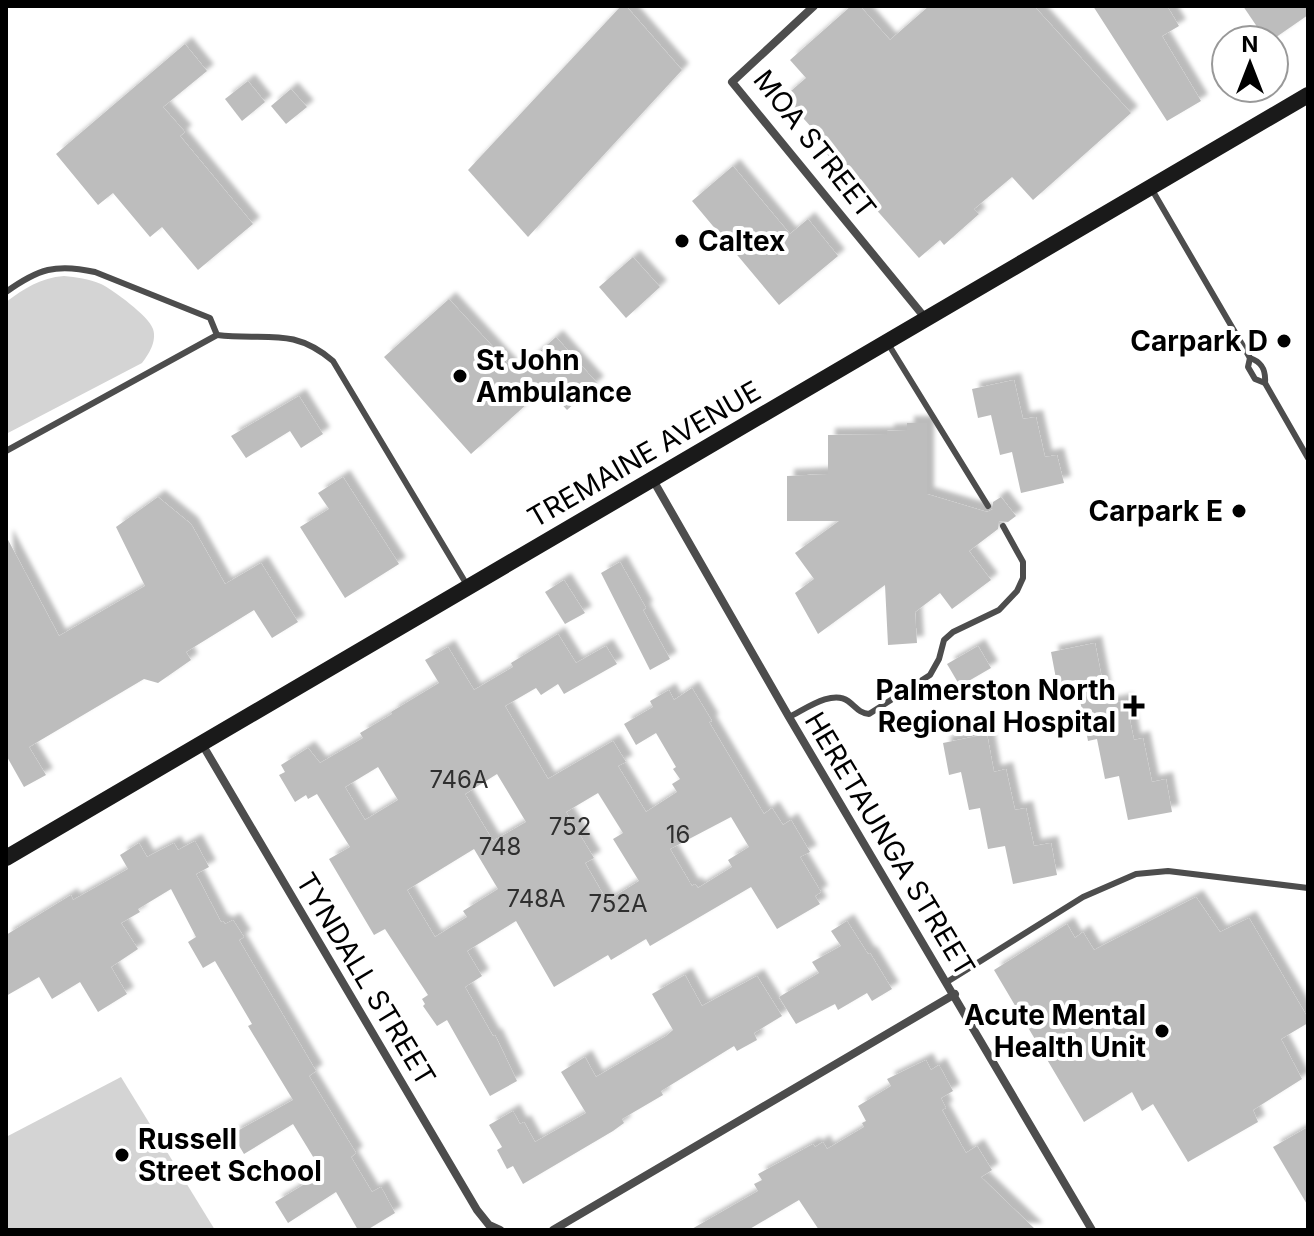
<svg xmlns="http://www.w3.org/2000/svg" width="1314" height="1236" font-family="Inter,sans-serif">
<defs>
<filter id="shadow"><feDropShadow dx="7" dy="-7" stdDeviation="2" flood-color="#0004"/></filter>
</defs>
<rect width="100%" height="100%" fill="#fff"/>
<g fill="#d4d4d4">
<path d="M64,276C76,277 89,279 101,284C113,290 149,316 153,329C157,341 149,354 142,363L6,434V302C25,288 40,278 64,276Z"/>
<polygon points="121,1077 215,1230 6,1230 6,1137"/>
</g>
<g fill="#bdbdbd" fill-rule="evenodd" filter="url(#shadow)">
<polygon points="621,6 626,6 682,70 528,237 468,170"/>
<polygon points="851,6 860,6 890,40 929,6 1034,6 1131,113 1033,200 1012,177 974,209 979,214 944,245 940,240 919,258 827,154 832,150 784,97 806,78 790,60"/>
<polygon points="1093,6 1167,6 1179,26 1162,36 1201,101 1167,121"/>
<polygon points="1243,6 1308,6 1308,15 1272,40 1266,40"/>
<polygon points="185,44 207,71 163,107 185,132 180,136 253,224 198,270 162,227 150,237 113,193 98,205 56,154"/>
<polygon points="248,81 265,102 242,121 225,99"/>
<polygon points="291,89 307,107 286,124 271,106"/>
<polygon points="733,166 790,234 808,219 838,256 779,305 692,201"/>
<polygon points="633,257 660,287 626,318 599,287"/>
<polygon points="449,299 516,372 556,337 597,383 567,410 546,387 471,454 384,357"/>
<polygon points="1014,380 1023,419 1036,417 1045,457 1057,455 1064,483 1021,493 1012,452 1000,455 991,415 978,418 972,389"/>
<polygon points="299,396 323,434 301,448 290,431 246,458 231,436"/>
<polygon points="907,423 927,423 927,494 987,512 993,509 993,502 1001,497 1016,516 1008,522 999,521 998,529 969,551 991,580 952,609 940,593 915,612 917,643 888,645 885,585 818,634 795,593 814,579 795,553 839,521 787,521 787,476 828,474 828,435 887,434 887,431 907,430"/>
<polygon points="343,477 399,564 345,598 300,527 329,509 318,493"/>
<polygon points="158,497 191,524 225,584 261,563 298,622 272,638 254,610 186,652 191,660 158,683 144,679 29,747 46,775 24,787 6,755 6,536 59,636 145,586 116,527"/>
<polygon points="620,562 646,608 643,610 670,659 650,670 601,573"/>
<polygon points="564,580 585,613 565,624 545,592"/>
<path d="M558,634L576,663L606,646L617,664L564,694L558,684L541,695L536,688L505,706L548,779L613,741L626,762L618,766L646,812L677,792L672,784L680,779L673,769L676,767L656,733L636,745L624,724L653,707L650,701L669,690L674,700L692,688L712,721L709,722L764,814L772,808L783,825L791,820L810,852L800,857L821,892L815,896L820,904L777,929L751,887L650,946L646,939L611,960L608,955L554,987L516,921L467,951L482,976L465,987L493,1036L495,1035L517,1081L490,1096L447,1020L437,1026L423,1006L425,1004L422,999L428,995L385,929L374,935L329,859L350,847L317,794L308,799L306,795L295,802L279,775L285,772L281,765L308,748L320,763L363,738L360,733L392,714L391,712L439,683L425,660L448,647L474,690L513,667L511,663ZM378,767L398,800L365,820L345,787ZM497,774L526,822L493,841L465,794ZM598,793L623,833L613,839L639,881L607,901L585,863L594,858L566,812ZM731,817L749,847L728,860L732,867L698,888L695,884L692,886L670,849ZM474,849L498,889L463,911L467,917L435,937L407,890Z"/>
<polygon points="1095,643 1107,704 1126,700 1134,740 1143,738 1152,782 1166,779 1172,812 1128,820 1119,776 1105,779 1097,739 1088,741 1076,680 1057,684 1051,652"/>
<polygon points="978,646 991,668 960,686 947,664"/>
<polygon points="987,734 994,772 1006,769 1015,810 1026,808 1034,846 1051,843 1057,875 1013,884 1005,846 988,849 980,808 969,810 961,772 949,775 943,743"/>
<polygon points="195,841 209,867 196,874 221,922 223,921 225,924 233,920 244,937 239,940 316,1071 309,1076 356,1153 351,1157 372,1192 381,1187 395,1213 367,1230 358,1230 336,1192 288,1223 275,1202 323,1173 293,1124 244,1154 232,1134 293,1100 248,1026 252,1024 215,961 203,968 188,942 196,937 171,889 138,909 140,912 121,923 138,949 111,967 127,994 98,1012 80,982 52,999 39,977 6,996 6,935 71,895 73,900 128,869 120,855 139,843 147,857 174,843 178,850"/>
<polygon points="1196,897 1220,932 1249,918 1308,1018 1308,1023 1281,1039 1302,1079 1253,1110 1258,1122 1188,1162 1153,1104 1142,1111 1132,1092 1084,1122 994,970 1067,924 1075,938 1083,932 1094,950"/>
<polygon points="847,921 868,954 870,953 892,989 872,1001 867,993 838,1010 835,1004 796,1024 779,997 819,973 812,962 841,946 831,931"/>
<polygon points="685,975 702,1006 757,976 782,1016 754,1033 757,1040 737,1051 734,1046 661,1091 663,1095 622,1119 624,1123 613,1131 523,1184 513,1166 507,1169 497,1150 502,1147 489,1125 513,1111 520,1124 524,1122 535,1142 586,1113 561,1072 585,1057 596,1077 666,1036 673,1030 652,994"/>
<polygon points="926,1060 931,1070 939,1065 953,1091 941,1098 946,1108 942,1110 966,1153 977,1146 992,1170 981,1177 1036,1230 819,1230 799,1200 748,1230 690,1230 758,1191 754,1184 762,1180 758,1174 813,1144 815,1147 823,1142 827,1149 864,1127 862,1123 866,1121 858,1106 891,1086 887,1079"/>
<polygon points="1308,1127 1308,1206 1273,1147"/>
</g>
<g fill="none" stroke-linecap="round" stroke-linejoin="round">
<g stroke="#4d4d4d" stroke-width="6">
<path d="M1151,188L1250,358C1262,362 1266,370 1265,383L1308,458"/>
<path d="M6,292C38,269 56,263 95,272L210,318L217,335L6,451"/>
<path d="M217,335C265,341 292,326 333,361L467,585"/>
<polyline points="887,342 988,506"/>
<polyline points="1250,358 1248,367 1255,379 1265,383"/>
<path d="M789,717C804,710 832,689 848,701C856,707 859,713 869,714L930,675L939,659L944,640L953,632L999,610L1017,591L1023,578V562L1003,526"/>
<polyline points="947,982 1083,897 1136,874 1168,871 1308,888"/>
</g>
<g stroke="#4d4d4d" stroke-width="8">
<polyline points="814,6 732,82 926,319"/>
<polyline points="653,480 789,717 1092,1230"/>
<polyline points="202,744 477,1210 489,1225 500,1230"/>
<polyline points="553,1230 955,994"/>
</g>
<polyline stroke="#1a1a1a" stroke-width="16" points="6,858 1308,95"/>
</g>
<g fill="#000" stroke="#fff" stroke-width="3">
<circle cx="682" cy="241" r="8"/>
<circle cx="1284" cy="341" r="8"/>
<circle cx="460" cy="376" r="8"/>
<circle cx="1239" cy="511" r="8"/>
<path d="M1130 694h8v8h8v8h-8v8h-8v-8h-8v-8h8z"/>
<circle cx="1162" cy="1031" r="8"/>
<circle cx="122" cy="1155" r="8"/>
</g>
<g text-anchor="middle" dominant-baseline="central" stroke-width="8" stroke-linejoin="round" paint-order="stroke">
<g font-size="24" fill="#2f2f2f">
<text x="459" y="779">746A</text>
<text x="570" y="826">752</text>
<text x="678" y="834">16</text>
<text x="500" y="846">748</text>
<text x="536" y="898">748A</text>
<text x="618" y="903">752A</text>
</g>
<g font-size="28" fill="#000" stroke="#fff">
<text transform="translate(815 144) rotate(52)">MOA STREET</text>
<text transform="translate(644 454) rotate(-30)">TREMAINE AVENUE</text>
<text transform="translate(890 844) rotate(59)">HERETAUNGA STREET</text>
<text transform="translate(366 979) rotate(59)">TYNDALL STREET</text>
</g>
<g font-size="28" font-weight="bold" fill="#000" stroke="#fff" text-anchor="end">
<text x="698" y="241" text-anchor="start">Caltex</text>
<text x="1268" y="341">Carpark D</text>
<text x="476" y="360" text-anchor="start">St John<tspan x="476" dy="32">Ambulance</tspan></text>
<text x="1223" y="511">Carpark E</text>
<text x="1116" y="690">Palmerston North<tspan x="1116" dy="32">Regional Hospital</tspan></text>
<text x="1146" y="1015">Acute Mental<tspan x="1146" dy="32">Health Unit</tspan></text>
<text x="138" y="1139" text-anchor="start">Russell<tspan x="138" dy="32">Street School</tspan></text>
</g>
</g>
<rect width="1314" height="1236" fill="none" stroke="#000000" stroke-width="16"/>
<g transform="translate(1250 64)"><circle r="38" fill="#ffffff" stroke="#999999" stroke-width="2"/>
<path d="M0-6L14 30L0 20L-14 30Z" fill="#000000"/>
<text y="-12" font-size="22" font-weight="bold" text-anchor="middle" fill="#000000">N</text>
</g>
</svg>
